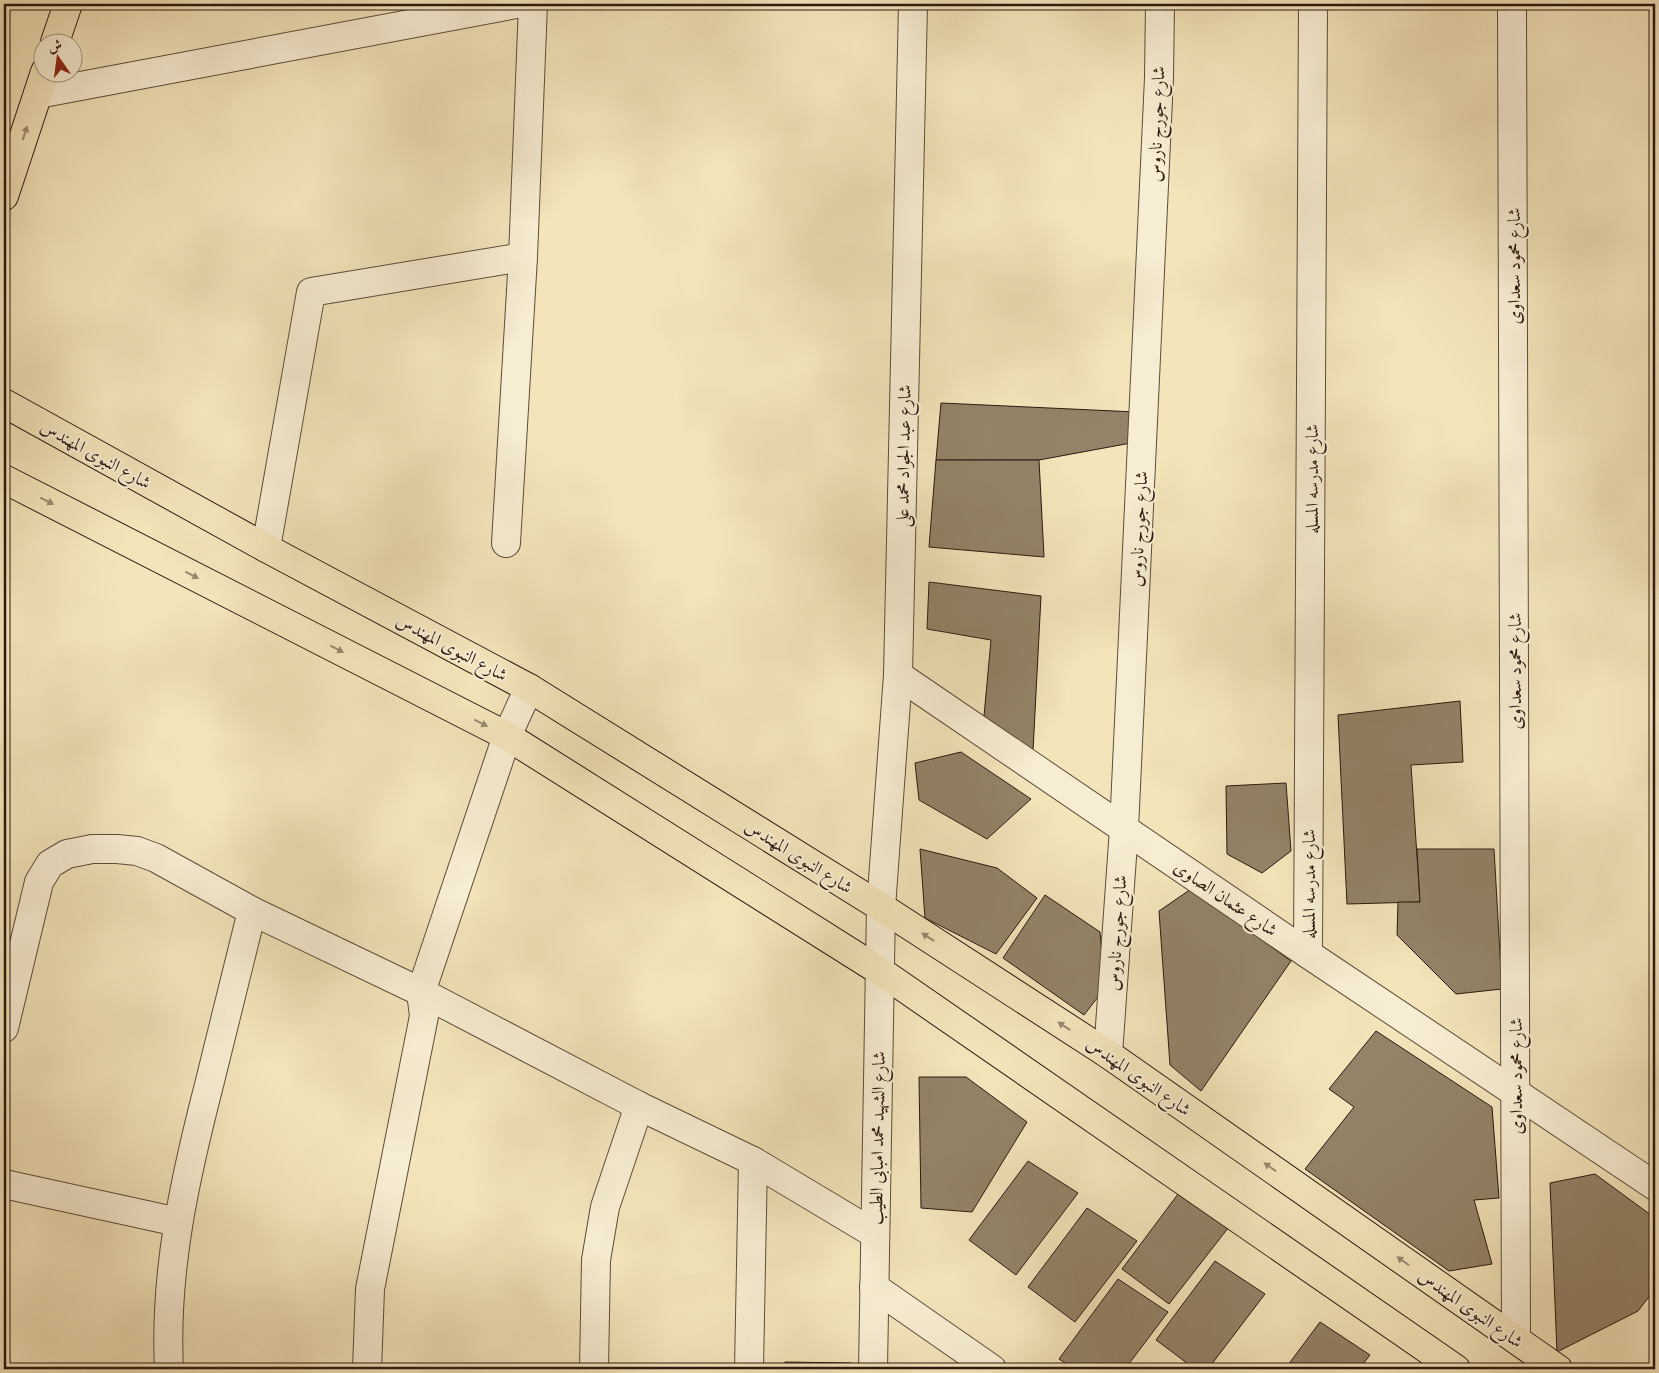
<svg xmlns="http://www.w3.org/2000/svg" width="1659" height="1373" font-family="'Gentium Book Plus',Amiri,serif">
<rect width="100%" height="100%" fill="#f3e4ba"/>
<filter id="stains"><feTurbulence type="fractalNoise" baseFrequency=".004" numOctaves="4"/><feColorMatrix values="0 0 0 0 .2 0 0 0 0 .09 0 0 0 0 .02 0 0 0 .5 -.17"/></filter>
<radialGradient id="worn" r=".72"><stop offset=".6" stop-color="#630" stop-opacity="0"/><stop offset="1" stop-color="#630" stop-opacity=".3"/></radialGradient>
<g fill="#938368" stroke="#2b1910">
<polygon points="941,403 1136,412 1131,443 1039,460 936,460"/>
<polygon points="936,460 1039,460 1044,557 929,547"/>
<polygon points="929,582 1041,596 1033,751 984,716 991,640 927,629"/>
<polygon points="1460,701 1463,762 1411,765 1420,902 1347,904 1338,715"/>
<polygon points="961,752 1031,799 987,839 919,800 915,763"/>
<polygon points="1286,783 1291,851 1262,873 1227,854 1226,786"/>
<polygon points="920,849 997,868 1037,898 996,954 925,918"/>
<polygon points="1417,849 1494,849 1502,989 1456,994 1397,935 1398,902 1420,902"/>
<polygon points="1191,889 1291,961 1201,1091 1170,1065 1159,911"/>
<polygon points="1045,895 1100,932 1105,988 1084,1015 1003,958"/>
<polygon points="1376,1031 1492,1107 1499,1198 1474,1200 1492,1264 1449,1271 1305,1169 1354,1107 1329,1089"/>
<polygon points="919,1077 966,1077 1027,1122 972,1212 921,1208"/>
<polygon points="1028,1161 1078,1193 1016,1275 969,1240"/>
<polygon points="1595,1174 1655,1218 1655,1289 1638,1311 1557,1352 1550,1183"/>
<polygon points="1181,1190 1232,1223 1169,1304 1122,1269"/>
<polygon points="1087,1208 1137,1241 1075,1322 1028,1287"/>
<polygon points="1215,1261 1265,1294 1208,1369 1195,1369 1156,1340"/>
<polygon points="1118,1279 1168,1312 1125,1369 1074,1369 1059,1359"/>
<polygon points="1320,1322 1370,1355 1359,1369 1285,1369"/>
<polygon points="785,1362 851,1363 850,1369 785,1369"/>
</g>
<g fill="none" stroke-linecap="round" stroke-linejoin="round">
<g stroke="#5d4c3a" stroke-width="30">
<g id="minor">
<polyline points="1512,4 1516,1339"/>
<polyline points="38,94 516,4"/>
<polyline points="506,543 523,257 533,4"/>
<polyline points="266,548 311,292 523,257"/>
<polyline points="898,675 1308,954 1655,1186"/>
<polyline points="1308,954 1313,4"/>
<polyline points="4,1028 39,882 50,864 67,854 92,849 117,849 137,851 156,858 252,911 421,992 639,1106 753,1161 875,1234"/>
<polyline points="1108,1054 1124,829 1159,78 1160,4"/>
<polyline points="4,1184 178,1222"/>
<polyline points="874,1287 992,1369"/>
<path d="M169,1369C164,1272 185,1178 209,1085C223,1027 238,969 252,911"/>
<polyline points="367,1369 370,1289 424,1016 421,992 507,736 529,688"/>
<polyline points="594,1369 596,1260 605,1207 639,1106"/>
<polyline points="749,1369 753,1161"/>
<polyline points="873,1369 881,907 898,675 913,4"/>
</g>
</g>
<g stroke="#2b1910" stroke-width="30">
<g id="primary">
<polyline points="55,42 68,4"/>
<polyline points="4,196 45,72"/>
<polyline points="4,403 266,548 529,688 881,907 1108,1054 1558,1369"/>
<polyline points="4,479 507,736 880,971 1456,1369"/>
</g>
</g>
<use href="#minor" stroke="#f7edd2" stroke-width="28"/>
<use href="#primary" stroke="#f3e4ba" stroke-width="28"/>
</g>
<defs><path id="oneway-solid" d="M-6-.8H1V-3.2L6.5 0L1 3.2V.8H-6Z" transform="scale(1.25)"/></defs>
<g fill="#99896e">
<use href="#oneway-solid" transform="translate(25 133) rotate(-72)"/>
<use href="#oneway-solid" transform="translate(47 501) rotate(27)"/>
<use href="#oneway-solid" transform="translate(192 575) rotate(27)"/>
<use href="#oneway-solid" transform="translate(337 649) rotate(27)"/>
<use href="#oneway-solid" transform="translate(481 723) rotate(27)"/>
<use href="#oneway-solid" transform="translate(928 937) rotate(-147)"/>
<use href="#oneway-solid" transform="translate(1064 1026) rotate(-147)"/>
<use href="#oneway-solid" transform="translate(1270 1167) rotate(-145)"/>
<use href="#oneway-solid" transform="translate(1403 1261) rotate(-145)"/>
</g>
<g text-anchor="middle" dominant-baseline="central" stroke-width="4" stroke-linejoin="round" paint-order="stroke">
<g font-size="18" fill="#2b1910" stroke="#f7edd2">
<text transform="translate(1156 124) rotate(-88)">شارع جورج ناروس</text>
<text transform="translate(1513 266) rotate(-90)">شارع محمود سعداوى</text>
<text transform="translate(96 454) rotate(29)">شارع النبوى المهندس</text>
<text transform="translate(903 456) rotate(-89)">شارع عبد الجواد محمد على</text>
<text transform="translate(1311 479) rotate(-90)">شارع مدرسه المسله</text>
<text transform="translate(1138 529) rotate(-87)">شارع جورج ناروس</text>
<text transform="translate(452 647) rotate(28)">شارع النبوى المهندس</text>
<text transform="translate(1514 671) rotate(-90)">شارع محمود سعداوى</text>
<text transform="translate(799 856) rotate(32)">شارع النبوى المهندس</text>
<text transform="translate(1308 884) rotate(-90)">شارع مدرسه المسله</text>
<text transform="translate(1226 898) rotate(34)">شارع عثمان الصاوى</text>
<text transform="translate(1116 933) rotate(-86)">شارع جورج ناروس</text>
<text transform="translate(1139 1076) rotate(35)">شارع النبوى المهندس</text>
<text transform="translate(1515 1076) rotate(-90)">شارع محمود سعداوى</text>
<text transform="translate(877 1138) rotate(-89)">شارع الشهيد محمد امبابى الطيب</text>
<text transform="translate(1471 1308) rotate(35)">شارع النبوى المهندس</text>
</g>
</g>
<rect width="1659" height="1373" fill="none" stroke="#f3e4ba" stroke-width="20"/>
<rect x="5" y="5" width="1649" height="1363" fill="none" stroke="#2b1910" stroke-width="2.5"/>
<rect x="10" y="10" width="1639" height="1353" fill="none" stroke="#2b1910"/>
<g transform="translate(58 58) rotate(346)"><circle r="24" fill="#f7edd2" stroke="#a59884"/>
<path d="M0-4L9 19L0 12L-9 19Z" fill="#8f2418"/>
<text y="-8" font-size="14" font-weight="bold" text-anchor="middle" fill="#2b1910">ش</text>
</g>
<rect width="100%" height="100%" filter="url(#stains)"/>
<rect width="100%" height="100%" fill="url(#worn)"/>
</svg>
